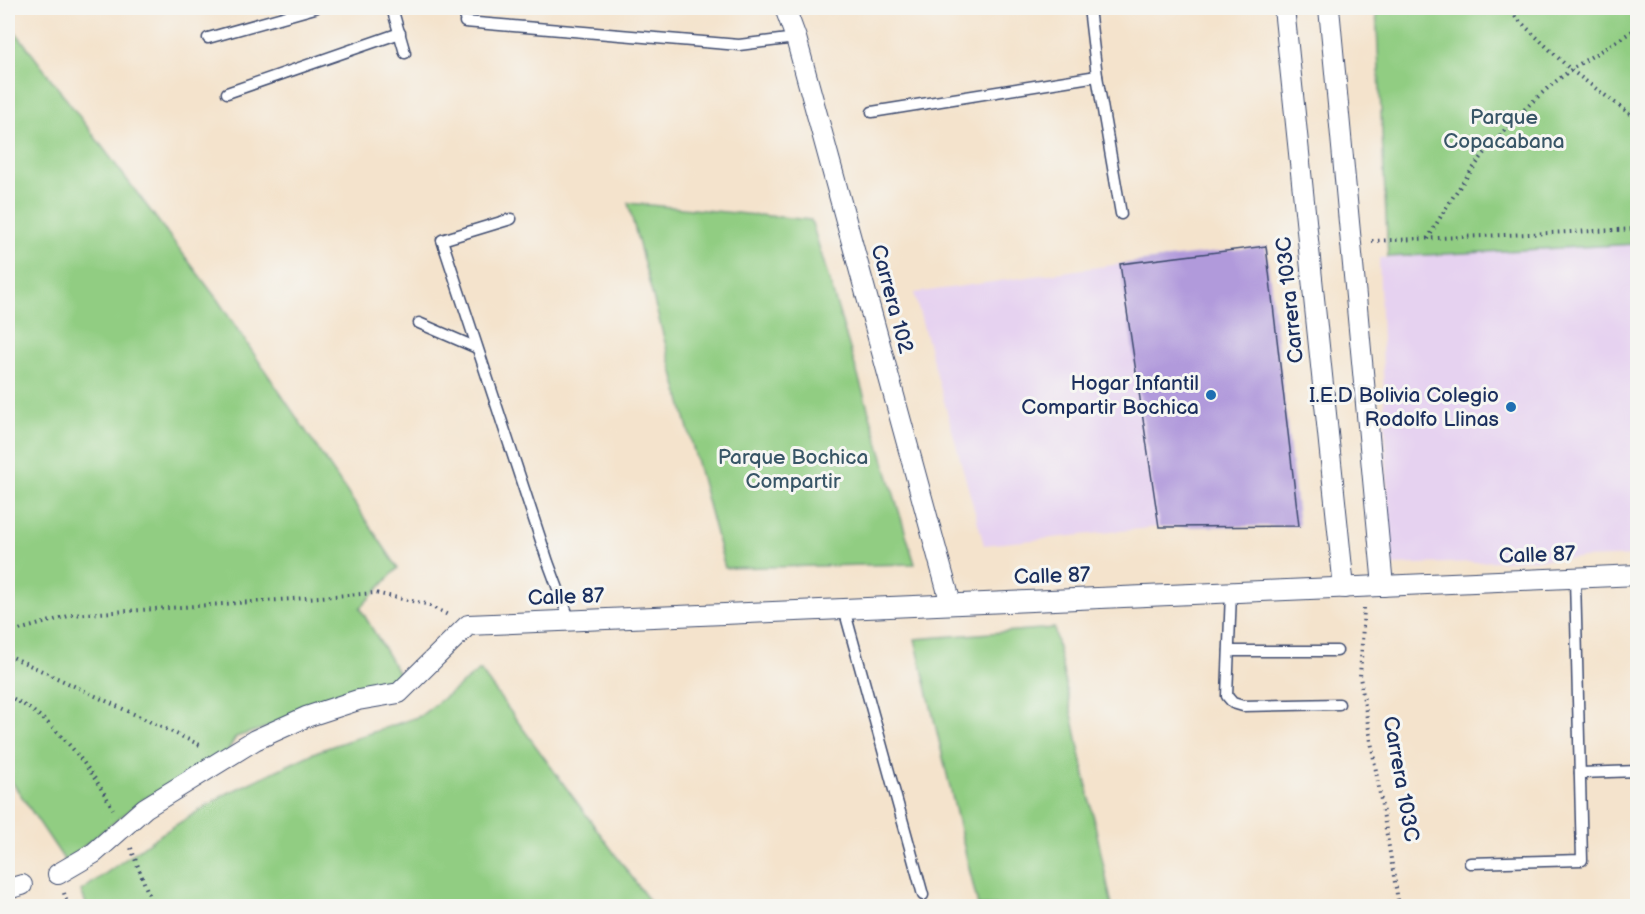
<svg xmlns="http://www.w3.org/2000/svg" width="1645" height="914" font-family="'Balsamiq Sans',sans-serif">
<rect width="100%" height="100%" fill="#f6f6f2"/>
<filter id="ink" filterUnits="userSpaceOnUse"><feTurbulence type="fractalNoise" baseFrequency=".0167" numOctaves="2"/><feDisplacementMap in="SourceGraphic" scale="12" xChannelSelector="R" yChannelSelector="G"/><feConvolveMatrix kernelMatrix="1 2 1 2 8 2 1 2 1" color-interpolation-filters="sRGB"/></filter>
<filter id="wash" filterUnits="userSpaceOnUse"><feTurbulence type="fractalNoise" baseFrequency=".008" numOctaves="4" result="noise"/><feDisplacementMap in="SourceGraphic" scale="24" xChannelSelector="R" yChannelSelector="G"/><feGaussianBlur stdDeviation="1.35" result="paint"/><feColorMatrix in="noise" values="0 0 0 0 0 0 0 0 0 0 0 0 0 0 0 0 0 1.4 0 .05"/><feComposite in="paint" operator="in"/></filter>
<g filter="url(#wash)">
<rect width="100%" height="100%" fill="#f4e3cc"/>
<g fill="#e6d2f0">
<polygon points="1637,244 1637,556 1390,565 1379,258"/>
<polygon points="1120,264 1159,527 984,545 914,293"/>
</g>
<g fill="#91cd82" stroke="#567e70" stroke-width="1.5">
<polygon points="1376,8 1637,8 1637,244 1388,257"/>
<polygon points="8,28 18,35 217,299 398,568 360,608 405,684 236,737 224,757 144,799 65,861 8,776"/>
<polygon points="628,203 811,220 915,564 725,568"/>
<polygon points="1054,628 1112,906 978,906 915,639"/>
<polygon points="480,670 653,906 87,906 81,891 158,836 226,794 318,751 420,716"/>
</g>
<g id="blocks">
<polygon fill="#b19adb" points="1266,246 1299,526 1159,527 1120,264"/>
</g>
</g>
<g filter="url(#ink)">
<use href="#blocks" fill-opacity="0" stroke="#3c4a6e" stroke-width="1.5"/>
<g fill="none" stroke-linecap="round" stroke-linejoin="round">
<g stroke="#3c4a6e" stroke-width="13">
<g id="lane">
<polyline points="392,8 405,53"/>
<polyline points="1089,8 1097,76 1121,214"/>
<polyline points="465,22 739,45 796,38"/>
<polyline points="208,38 315,8"/>
<polyline points="227,93 400,33"/>
<polyline points="872,112 1097,76"/>
<polyline points="511,219 442,240 548,562 570,621"/>
<polyline points="419,323 477,348"/>
<polyline points="1231,592 1227,696 1233,703 1243,706 1339,704"/>
<polyline points="844,609 923,895"/>
<polyline points="1229,651 1337,651"/>
<polyline points="1580,773 1638,771"/>
<polyline points="1470,863 1582,860 1575,578"/>
</g>
</g>
<g stroke="#3c4a6e" stroke-width="22">
<g id="street">
<polyline points="785,8 796,38 951,604"/>
<polyline points="1284,8 1344,588"/>
<polyline points="1329,8 1383,586"/>
<polyline points="58,874 94,853 145,808 255,740 306,717 358,700 399,693 468,625 1638,575"/>
<polyline points="8,889 22,885"/>
</g>
</g>
<g stroke="#3c4a6e" stroke-width="4" stroke-dasharray="1.5 4.5" stroke-linecap="butt">
<polyline points="1506,8 1571,70 1638,120"/>
<polyline points="8,10 9,8"/>
<path d="M1428,239C1463,174 1512,113 1572,69C1594,54 1617,42 1638,27"/>
<polyline points="1372,241 1638,229"/>
<polyline points="1364,608 1360,677 1399,906"/>
<polyline points="8,633 72,615 375,593 426,604 448,615"/>
<polyline points="8,655 202,746"/>
<path d="M8,696C54,718 89,765 113,809"/>
<polyline points="131,848 153,906"/>
<polyline points="64,893 68,906"/>
</g>
<use href="#lane" stroke="#fff" stroke-width="10"/>
<use href="#street" stroke="#fff" stroke-width="20"/>
</g>
</g>
<g fill="#1f6fb2" stroke="#f6f6f2" stroke-width="2">
<circle cx="1211" cy="395" r="6"/>
<circle cx="1511" cy="407" r="6"/>
</g>
<g text-anchor="middle" dominant-baseline="central" stroke-width="6" stroke-linejoin="round" paint-order="stroke">
<g font-size="21" fill="#385667" stroke="#f6f6f2">
<text x="1504" y="117">Parque<tspan x="1504" dy="24">Copacabana</tspan></text>
<text x="793" y="457">Parque Bochica<tspan x="793" dy="24">Compartir</tspan></text>
</g>
<g font-size="21" fill="#1b2f5e" stroke="#f6f6f2">
<text transform="translate(892 299) rotate(75)">Carrera 102</text>
<text transform="translate(1290 300) rotate(-96)">Carrera 103C</text>
<text transform="translate(1537 555) rotate(-2)">Calle 87</text>
<text transform="translate(1052 576) rotate(-2)">Calle 87</text>
<text transform="translate(566 597) rotate(-2)">Calle 87</text>
<text transform="translate(1401 779) rotate(80)">Carrera 103C</text>
</g>
<g font-size="21" fill="#1b2f5e" stroke="#f6f6f2" text-anchor="end">
<text x="1199" y="383">Hogar Infantil<tspan x="1199" dy="24">Compartir Bochica</tspan></text>
<text x="1499" y="395">I.E.D Bolivia Colegio<tspan x="1499" dy="24">Rodolfo Llinas</tspan></text>
</g>
</g>
<rect width="1645" height="914" fill="none" stroke="#f6f6f2" stroke-width="30"/>
</svg>
